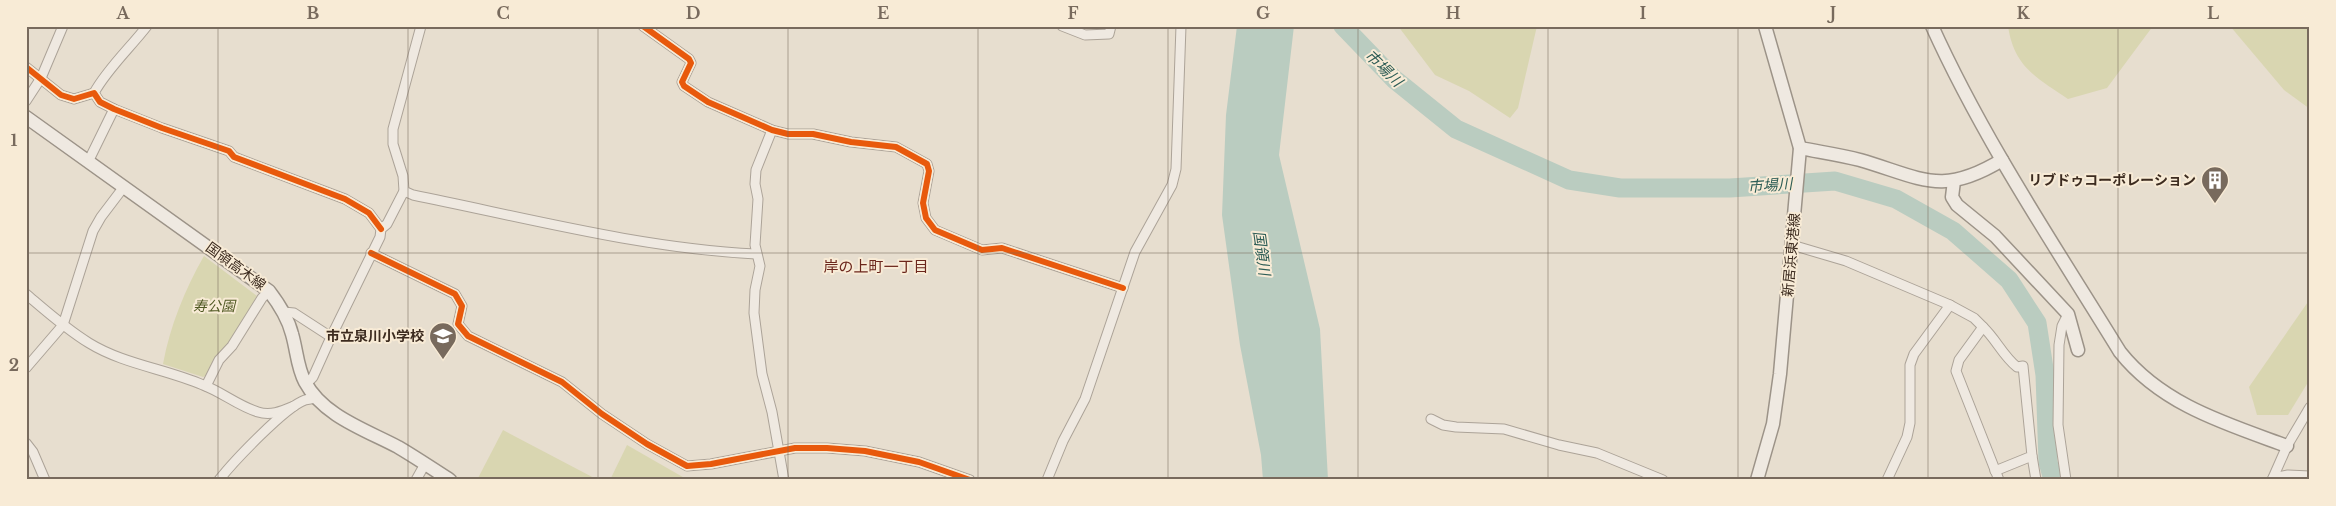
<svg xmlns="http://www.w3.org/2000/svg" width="2336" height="506" font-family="'Libre Baskerville','Noto Sans JP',serif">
<rect width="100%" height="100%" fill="#e7decf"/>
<g fill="#d9d6b1">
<polygon points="1398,26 1537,26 1518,108 1510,118 1469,91 1435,75"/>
<path d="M2008,26H2153L2107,88L2068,99C2037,78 2014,67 2008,26Z"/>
<polygon points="2230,26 2310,26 2310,109 2284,90"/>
<path d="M204,256L257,296L229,343L216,358L210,374L203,377L163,364C170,326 185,289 204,256Z"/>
<polygon points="2310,299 2310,379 2288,415 2257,415 2249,387"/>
<polygon points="503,430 598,480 477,480"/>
<polygon points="627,445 688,480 610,480"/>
</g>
<polygon fill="#baccc0" points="1237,26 1294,26 1279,155 1320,329 1328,480 1263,480 1261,455 1240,345 1222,215 1226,115"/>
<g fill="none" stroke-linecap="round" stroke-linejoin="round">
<polyline stroke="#baccc0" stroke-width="19" points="1343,26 1394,79 1456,129 1569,180 1620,188 1730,188 1835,181 1896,199 1953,231 2009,280 2037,323 2045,375 2048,462 2053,480"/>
<g stroke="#aca398" stroke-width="11">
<g id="street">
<polyline points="643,26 689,59 691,63 682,82 684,86 708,102 772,130 788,134 813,134 851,142 896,147 927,164 929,171 923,203 926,218 935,230 982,250 1002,248 1123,288"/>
<polyline points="1062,26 1085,35 1109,34 1111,26"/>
<polyline points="26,67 61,95 74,99 94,93 100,102 114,109 162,128 229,151 234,157 345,199 369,213 381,229"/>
<path d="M94,93C107,69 130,48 147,26"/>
<polyline points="26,101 41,78 63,26"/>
<polyline points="772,130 756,170 755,184 758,199 755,245 760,266 755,290 754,313 762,374 772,412 784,480"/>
<polyline points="88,162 114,109"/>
<path d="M404,191L413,195C527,218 640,248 756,254"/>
<polyline points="1792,245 1846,261 1950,305 1974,318 1983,327 1959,360 1956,371 1999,480"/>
<polyline points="371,253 455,294 462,306 458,324 468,336 562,382 602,414 647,444 687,466 711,464 795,448 827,448 865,451 919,462 970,480"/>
<path d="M26,294C46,311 66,329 89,343C123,364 166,369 203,385C222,392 238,406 258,412C271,416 282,411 294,406"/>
<polyline points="284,312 294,313 331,337 313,377 306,384"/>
<path d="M1983,327C1996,339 2003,356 2017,367L2023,366L2032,456L1995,471"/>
<polyline points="331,337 380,237 381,229 387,224 404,191 403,176 393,144 393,129 421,26"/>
<polyline points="26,368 63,325 93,231 101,217 123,188"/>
<polyline points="206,386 219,360 232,346 262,298 269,291"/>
<polyline points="1431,419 1443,425 1456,427 1504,429 1559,445 1597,453 1663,480"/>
<polyline points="26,443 33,452 45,480"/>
<polyline points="2032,456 2036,480"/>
<polyline points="2273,478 2288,475 2310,476"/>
<path d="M219,480C233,462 285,407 305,400C308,399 313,399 316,398"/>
<polyline points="416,480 425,464"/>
<polyline points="1047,480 1063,441 1085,399 1135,252 1172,185 1176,169 1181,26"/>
<polyline points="1887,480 1907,437 1910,423 1910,365 1914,354 1950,305"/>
<polyline points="2066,480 2058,425 2059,345 2062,326 2068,314"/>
<polyline points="2272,480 2287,446 2310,407"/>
</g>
</g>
<g stroke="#9c9388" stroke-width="15">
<g id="secondary">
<path d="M1932,26C1984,141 2055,246 2120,352C2162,405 2227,424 2287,446"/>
<path d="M26,117L269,291C279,304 288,318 292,334C297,351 297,367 305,382C323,416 366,430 398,447C415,457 433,469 450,480"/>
<path d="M1800,148C1820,152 1841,155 1860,160C1922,178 1941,197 2002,160"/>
<polyline points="1954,181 1952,197 1957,205 1995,236 2068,314 2078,350"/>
<polyline points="1757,480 1773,424 1780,374 1800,148 1765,26"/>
</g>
</g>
<use href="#street" stroke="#efe9e1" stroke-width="9"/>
<use href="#secondary" stroke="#efe9e1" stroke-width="12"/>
<g stroke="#f8ebd6" stroke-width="9">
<g id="cycleway">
<polyline points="643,26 689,59 691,63 682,82 684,86 708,102 772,130 788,134 813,134 851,142 896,147 927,164 929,171 923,203 926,218 935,230 982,250 1002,248 1123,288"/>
<polyline points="26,67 61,95 74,99 94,93 100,102 114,109 162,128 229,151 234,157 345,199 369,213 381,229"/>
<polyline points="371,253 455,294 462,306 458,324 468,336 562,382 602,414 647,444 687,466 711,464 795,448 827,448 865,451 919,462 970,480"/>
</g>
</g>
<use href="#cycleway" stroke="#e8590c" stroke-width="6"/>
</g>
<path fill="none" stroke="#786a5d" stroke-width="1" stroke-opacity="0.55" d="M218,26V480M408,26V480M598,26V480M788,26V480M978,26V480M1168,26V480M1358,26V480M1548,26V480M1738,26V480M1928,26V480M2118,26V480M26,253H2310"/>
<defs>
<g id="building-pin" transform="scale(1.4375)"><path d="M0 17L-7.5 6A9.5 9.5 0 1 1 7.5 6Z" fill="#786a5d" stroke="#f8ebd6"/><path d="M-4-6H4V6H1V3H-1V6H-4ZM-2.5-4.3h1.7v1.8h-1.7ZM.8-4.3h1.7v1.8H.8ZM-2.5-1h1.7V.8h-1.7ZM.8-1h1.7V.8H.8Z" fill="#fff"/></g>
<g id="school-pin" transform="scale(1.4375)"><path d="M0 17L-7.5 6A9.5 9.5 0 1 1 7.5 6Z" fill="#786a5d" stroke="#f8ebd6"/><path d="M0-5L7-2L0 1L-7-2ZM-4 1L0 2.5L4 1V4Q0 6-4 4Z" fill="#fff"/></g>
</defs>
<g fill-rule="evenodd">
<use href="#building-pin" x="2215" y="180"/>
<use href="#school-pin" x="443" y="336"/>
</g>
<g text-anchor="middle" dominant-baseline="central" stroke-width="4" stroke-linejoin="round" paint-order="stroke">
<g font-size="14" font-weight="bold" fill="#3c2b1f" stroke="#f8ebd6" text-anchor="end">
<text x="2196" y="180">リブドゥコーポレーション</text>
<text x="424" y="336">市立泉川小学校</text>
</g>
<g font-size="14" fill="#3c2b1f" stroke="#f8ebd6">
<text transform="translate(1791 255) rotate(-85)">新居浜東港線</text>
<text transform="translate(236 266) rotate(36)">国領高木線</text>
</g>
<g font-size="14" font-style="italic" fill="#515a24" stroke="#f8ebd6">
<text x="214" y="306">寿公園</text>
</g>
<g font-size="15" font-style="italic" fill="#2d5d56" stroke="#f8ebd6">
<text transform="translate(1384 68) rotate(44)">市場川</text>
<text transform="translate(1770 185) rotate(-4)">市場川</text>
<text transform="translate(1262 253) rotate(82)">国領川</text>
</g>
<g font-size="15" fill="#6b261c" stroke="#f8ebd6">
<text x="876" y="266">岸の上町一丁目</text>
</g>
</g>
<rect width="2336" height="506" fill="none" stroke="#f8ebd6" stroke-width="55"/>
<rect x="28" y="28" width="2280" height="450" fill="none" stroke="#786a5d" stroke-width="2"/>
<g font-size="16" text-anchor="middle" font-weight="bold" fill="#786a5d">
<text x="123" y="19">A</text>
<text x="313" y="19">B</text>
<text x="503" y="19">C</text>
<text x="693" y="19">D</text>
<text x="883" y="19">E</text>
<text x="1073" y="19">F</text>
<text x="1263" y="19">G</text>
<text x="1453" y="19">H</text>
<text x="1643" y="19">I</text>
<text x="1833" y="19">J</text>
<text x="2023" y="19">K</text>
<text x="2213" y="19">L</text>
<text x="14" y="146">1</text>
<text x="14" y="371">2</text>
</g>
</svg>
